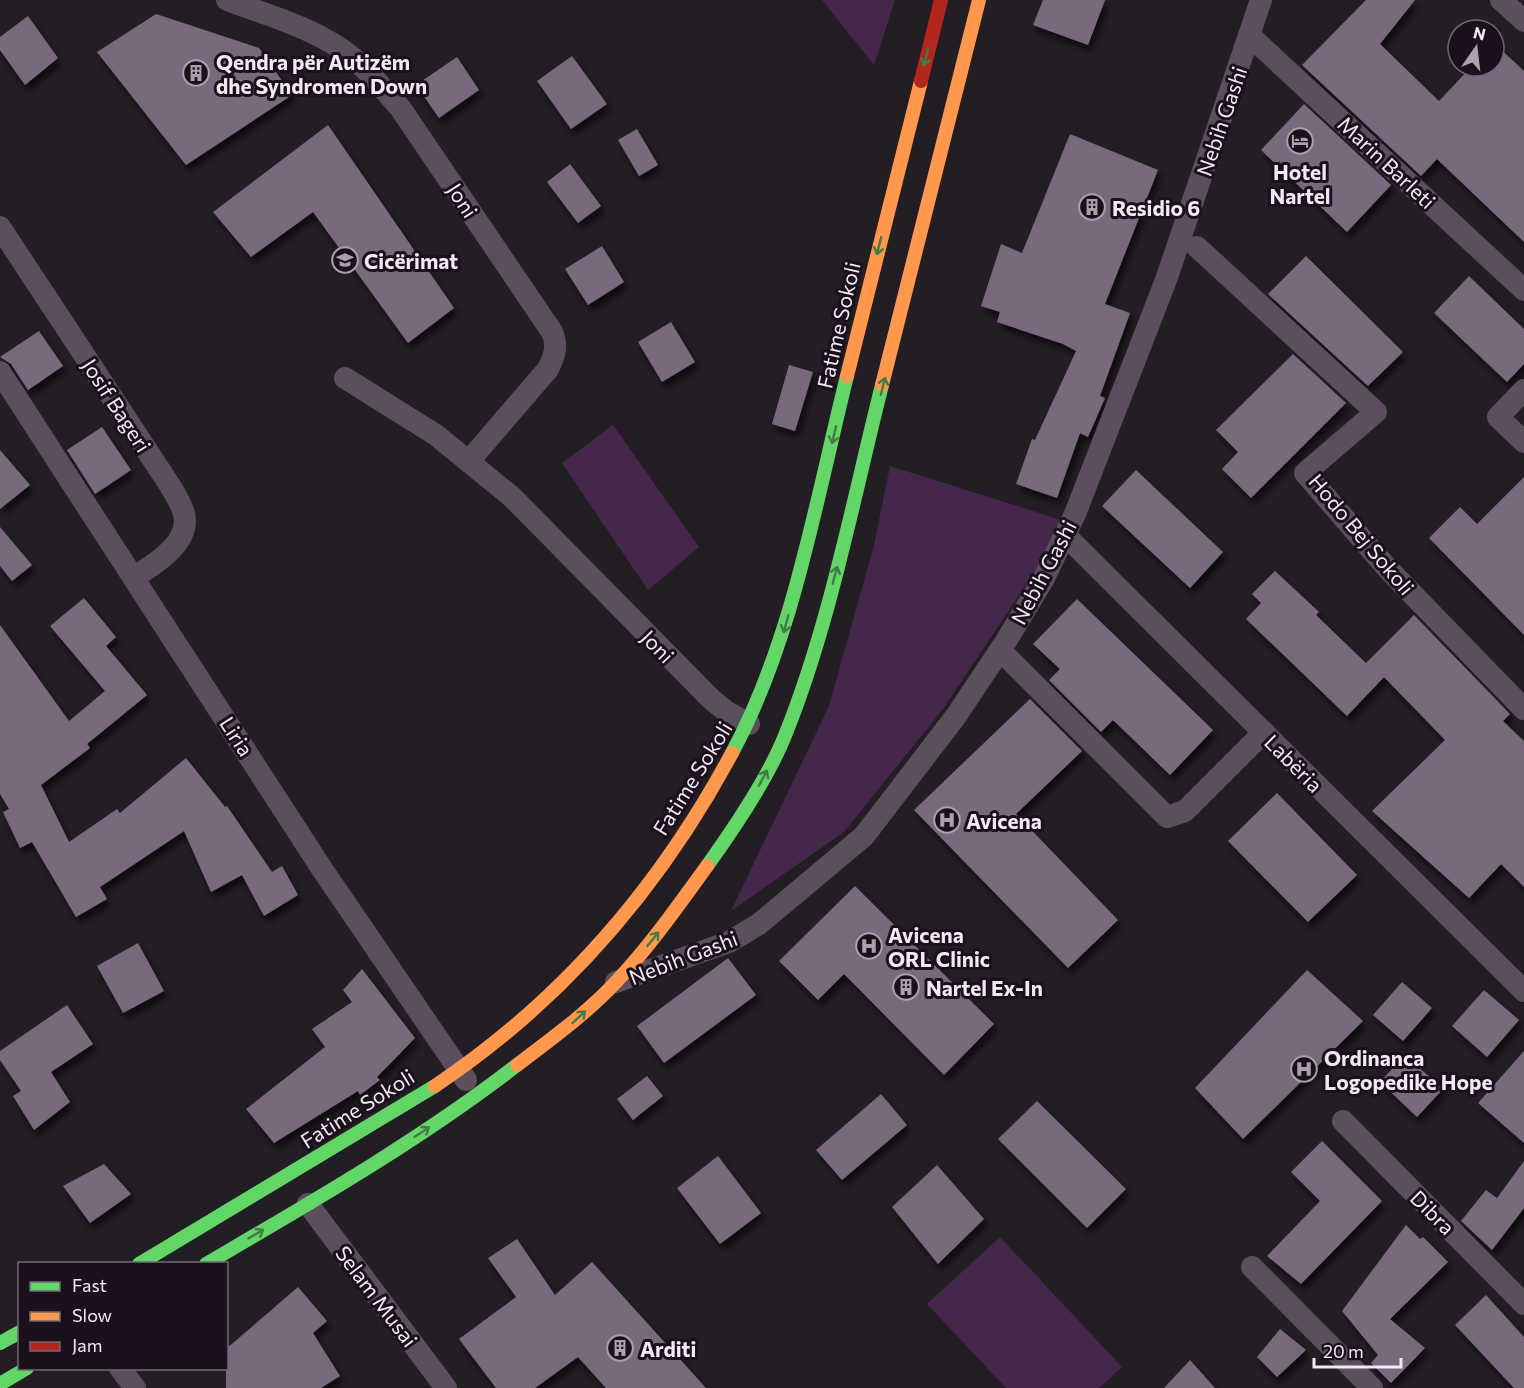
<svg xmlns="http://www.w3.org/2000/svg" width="1524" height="1388" font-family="Commissioner,sans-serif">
<defs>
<filter id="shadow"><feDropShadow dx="3.5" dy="6" stdDeviation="3" flood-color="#0009"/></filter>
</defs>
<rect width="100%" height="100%" fill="#231d24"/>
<g fill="#46274c">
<polygon points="822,0 895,0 874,65"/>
<polygon points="613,425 699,547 648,590 562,463"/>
<polygon points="890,466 1068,522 943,709 844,832 731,911 829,706 874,545"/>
<polygon points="1000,1237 1122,1367 1099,1388 1006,1388 927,1304"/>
</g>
<g fill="#79697b" filter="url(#shadow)">
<polygon points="1043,0 1105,0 1088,45 1033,25"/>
<polygon points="1366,0 1415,0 1380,44 1439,101 1472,66 1494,66 1494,43 1524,71 1524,242 1437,159 1421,176 1302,65"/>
<polygon points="156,14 259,48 292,95 186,165 97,52"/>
<polygon points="28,16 58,58 25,85 0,50 0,37"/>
<polygon points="572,56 607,104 571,129 537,81"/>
<polygon points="457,57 479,90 439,118 416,85"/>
<polygon points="1304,104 1391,185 1347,232 1261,150"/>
<polygon points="328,125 454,308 408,343 313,212 251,257 213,212"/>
<polygon points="637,129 658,165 639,176 618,140"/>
<polygon points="1070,134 1158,170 1105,304 1130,313 1100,396 1105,398 1088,437 1080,433 1057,498 1016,484 1032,439 1035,440 1076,351 1063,344 997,322 1000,312 981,306 1001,244 1022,253"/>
<polygon points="570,164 601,206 578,223 547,182"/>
<polygon points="602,246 624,282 588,305 565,269"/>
<polygon points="1306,256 1403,352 1368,386 1268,294"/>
<polygon points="1469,276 1524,329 1524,364 1507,382 1434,313"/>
<polygon points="671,322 695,362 662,382 638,342"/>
<polygon points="39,331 63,366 28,390 11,364 0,357"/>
<polygon points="1293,354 1346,403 1251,498 1222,469 1238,452 1216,430"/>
<polygon points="789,365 813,372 795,431 772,424"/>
<polygon points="102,427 131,470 95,494 67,450"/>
<polygon points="0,450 30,485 0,509"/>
<polygon points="1136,470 1223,552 1190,588 1102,506"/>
<polygon points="1524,477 1524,635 1429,538 1460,507 1477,524"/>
<polygon points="0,527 32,565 12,581 0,566"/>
<polygon points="1275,571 1319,612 1316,615 1366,663 1414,615 1510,714 1503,721 1524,741 1524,887 1501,864 1469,898 1372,811 1445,740 1384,677 1347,716 1246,619 1261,603 1252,594"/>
<polygon points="84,598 116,637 106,646 147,695 87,744 90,748 41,785 69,842 117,809 120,813 186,758 225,807 227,806 272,872 282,866 298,895 264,916 242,875 211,892 184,831 100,887 107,899 76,917 32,842 20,848 3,812 9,809 0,794 0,625 69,721 105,691 50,626"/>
<polygon points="1077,599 1213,730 1170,775 1113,720 1101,732 1049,680 1060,669 1033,644"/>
<polygon points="1030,699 1082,751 1016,814 1118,920 1068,968 914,810"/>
<polygon points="1277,793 1357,875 1308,922 1228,841"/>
<polygon points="855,886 994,1024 944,1075 844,974 818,1000 779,961"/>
<polygon points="138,943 164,991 123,1013 97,966"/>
<polygon points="728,958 756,995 664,1063 637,1026"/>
<polygon points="362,969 415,1038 377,1077 380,1080 360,1095 358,1091 274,1143 246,1109 325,1047 312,1029 352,1002 343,990"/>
<polygon points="1307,970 1363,1021 1243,1139 1195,1088"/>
<polygon points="1402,982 1432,1008 1403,1041 1373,1015"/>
<polygon points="1484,990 1519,1020 1487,1057 1452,1026"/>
<polygon points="67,1005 93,1044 51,1072 70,1102 34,1130 13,1096 21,1091 0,1060 0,1051"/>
<polygon points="1524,1051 1524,1143 1478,1103"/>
<polygon points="1405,1055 1443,1089 1417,1117 1380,1082"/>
<polygon points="647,1076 663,1096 633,1120 617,1099"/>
<polygon points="881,1094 907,1125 842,1180 816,1150"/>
<polygon points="1037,1101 1126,1189 1087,1228 998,1139"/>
<polygon points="1322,1141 1382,1201 1301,1284 1267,1256 1320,1201 1291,1172"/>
<polygon points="718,1156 761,1213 720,1244 677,1188"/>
<polygon points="1524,1161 1524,1208 1492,1250 1461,1221 1486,1190 1497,1198"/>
<polygon points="104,1164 131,1194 90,1223 63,1186"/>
<polygon points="937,1165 984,1219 938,1264 892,1207"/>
<polygon points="1406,1225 1420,1239 1423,1237 1448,1262 1390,1319 1425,1348 1391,1383 1371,1363 1378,1355 1342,1311"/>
<polygon points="517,1239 555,1295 592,1262 706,1388 606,1388 578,1357 535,1388 496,1388 459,1339 516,1297 488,1258"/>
<polygon points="298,1287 327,1321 313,1333 340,1376 321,1388 226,1388 226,1349"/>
<polygon points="1486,1295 1524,1337 1524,1388 1514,1388 1455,1325"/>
<polygon points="1280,1329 1306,1350 1277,1377 1257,1357"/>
<polygon points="1190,1360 1215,1388 1164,1388"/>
</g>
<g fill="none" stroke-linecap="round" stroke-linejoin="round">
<g stroke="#5b4f5d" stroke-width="22">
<path d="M227,0C270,16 318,29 353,58C371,73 386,92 401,109L552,332C558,346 555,355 548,369L469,461"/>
<polyline points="1501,0 1524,21"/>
<polyline points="1249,35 1524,290"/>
<path d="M0,227L169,484C174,493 182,504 184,514C191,543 154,564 135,577"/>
<polyline points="1197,247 1376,412 1305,473 1388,569 1524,709"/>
<polyline points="0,372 322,869 466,1080"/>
<polyline points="345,378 436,435 512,497 711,699 727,712 749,724"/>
<polyline points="1524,390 1498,417 1524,442"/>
<polyline points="1065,535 1524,991"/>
<polyline points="1000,650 1167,817 1185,811 1264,732"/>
<polyline points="616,982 729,942 759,924 864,836 956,716 1006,641 1043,580 1075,514 1166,280 1261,0"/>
<polyline points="1343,1121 1524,1304"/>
<polyline points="308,1204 446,1388"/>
<polyline points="1252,1267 1372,1388"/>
<polyline points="120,1368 135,1388"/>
</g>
<g stroke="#63d668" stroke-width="14">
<path d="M732,753C793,640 816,500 847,376"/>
<path d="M707,866C735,827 769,777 786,733C830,623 853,500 882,385"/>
<polyline points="139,1264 435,1086"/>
<path d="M206,1264C312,1202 420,1140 517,1065"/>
<polyline points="0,1343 20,1332"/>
<polyline points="0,1384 27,1368"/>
</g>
<g stroke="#ff974d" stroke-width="14">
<polyline points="847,376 921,81"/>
<polyline points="882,385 979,0"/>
<path d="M517,1065C551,1039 586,1014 616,982C650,946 678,906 707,866"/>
<path d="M435,1086C562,1001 660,887 732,753"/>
</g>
<polyline stroke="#b3261e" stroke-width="14" points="921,81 941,0"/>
</g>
<defs><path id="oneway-shaft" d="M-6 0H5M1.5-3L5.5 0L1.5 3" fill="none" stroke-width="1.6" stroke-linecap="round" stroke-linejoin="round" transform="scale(1.5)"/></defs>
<g stroke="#437d46">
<use href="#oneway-shaft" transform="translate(926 57) rotate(104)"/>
<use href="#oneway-shaft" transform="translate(879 246) rotate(104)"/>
<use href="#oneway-shaft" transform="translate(883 386) rotate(-76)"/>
<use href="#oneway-shaft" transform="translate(834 435) rotate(103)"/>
<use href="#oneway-shaft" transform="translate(835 575) rotate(-75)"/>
<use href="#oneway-shaft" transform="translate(786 624) rotate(105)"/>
<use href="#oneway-shaft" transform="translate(763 778) rotate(-62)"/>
<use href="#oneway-shaft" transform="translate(653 939) rotate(-51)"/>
<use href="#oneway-shaft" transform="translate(579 1017) rotate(-43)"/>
<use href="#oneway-shaft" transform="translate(422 1132) rotate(-33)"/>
<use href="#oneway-shaft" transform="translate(256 1234) rotate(-30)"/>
</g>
<defs>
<g id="building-ring" transform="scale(1.35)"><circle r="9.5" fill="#1b111d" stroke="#a9a2ab" stroke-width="1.5"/><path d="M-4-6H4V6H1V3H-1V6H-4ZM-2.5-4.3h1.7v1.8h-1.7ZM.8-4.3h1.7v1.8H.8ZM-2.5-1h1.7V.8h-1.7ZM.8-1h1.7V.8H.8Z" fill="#a9a2ab"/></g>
<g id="hotel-ring" transform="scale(1.35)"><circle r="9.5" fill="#1b111d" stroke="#a9a2ab" stroke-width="1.5"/><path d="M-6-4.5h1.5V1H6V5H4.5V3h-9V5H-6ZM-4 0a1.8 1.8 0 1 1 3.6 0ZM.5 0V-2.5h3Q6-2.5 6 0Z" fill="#a9a2ab"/></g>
<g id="school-ring" transform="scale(1.35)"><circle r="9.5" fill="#1b111d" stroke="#a9a2ab" stroke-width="1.5"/><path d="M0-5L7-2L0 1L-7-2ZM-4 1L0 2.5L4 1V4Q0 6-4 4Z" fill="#a9a2ab"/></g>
<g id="hospital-ring" transform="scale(1.35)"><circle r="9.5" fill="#1b111d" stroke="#a9a2ab" stroke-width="1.5"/><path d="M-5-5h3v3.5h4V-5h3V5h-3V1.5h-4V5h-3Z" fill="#a9a2ab"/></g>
</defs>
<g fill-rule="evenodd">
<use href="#building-ring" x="196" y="73"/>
<use href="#hotel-ring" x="1300" y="141"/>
<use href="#building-ring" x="1092" y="207"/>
<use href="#school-ring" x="345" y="260"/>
<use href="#hospital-ring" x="947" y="820"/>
<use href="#hospital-ring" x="869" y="946"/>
<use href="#building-ring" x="906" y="987"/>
<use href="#hospital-ring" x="1304" y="1069"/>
<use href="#building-ring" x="620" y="1348"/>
</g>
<g text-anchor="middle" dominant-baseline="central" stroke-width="6" stroke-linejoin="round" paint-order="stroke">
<g font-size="21" font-weight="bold" fill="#f1eaf3" stroke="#1b111d" text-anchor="start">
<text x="216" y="61">Qendra për Autizëm<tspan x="216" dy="24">dhe Syndromen Down</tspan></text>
<text x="1300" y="171" text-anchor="middle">Hotel<tspan x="1300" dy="24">Nartel</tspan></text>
<text x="1112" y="207">Residio 6</text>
<text x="364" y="260">Cicërimat</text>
<text x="966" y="820">Avicena</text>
<text x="888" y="934">Avicena<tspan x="888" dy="24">ORL Clinic</tspan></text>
<text x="926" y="987">Nartel Ex-In</text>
<text x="1324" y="1057">Ordinanca<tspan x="1324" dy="24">Logopedike Hope</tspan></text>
<text x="640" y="1348">Arditi</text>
</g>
<g font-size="21" fill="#f1eaf3" stroke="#1b111d">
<text transform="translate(1221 121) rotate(-71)">Nebih Gashi</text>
<text transform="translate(1387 162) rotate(43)">Marin Barleti</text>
<text transform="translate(463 200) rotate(57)">Joni</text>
<text transform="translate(838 325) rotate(-77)">Fatime Sokoli</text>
<text transform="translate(117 405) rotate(57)">Josif Bageri</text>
<text transform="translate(1362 534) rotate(50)">Hodo Bej Sokoli</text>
<text transform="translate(1043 572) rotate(-62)">Nebih Gashi</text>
<text transform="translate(658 646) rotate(46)">Joni</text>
<text transform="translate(237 736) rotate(57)">Liria</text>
<text transform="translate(1294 763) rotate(45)">Labëria</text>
<text transform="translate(692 778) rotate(-58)">Fatime Sokoli</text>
<text transform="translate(683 957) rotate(-21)">Nebih Gashi</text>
<text transform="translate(357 1108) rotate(-32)">Fatime Sokoli</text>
<text transform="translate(1433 1212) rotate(45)">Dibra</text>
<text transform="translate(377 1296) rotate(53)">Selam Musai</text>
</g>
</g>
<rect x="18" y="1262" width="210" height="108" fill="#1b111d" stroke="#716873" stroke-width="1.5"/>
<rect x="30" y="1282" width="30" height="9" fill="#63d668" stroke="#716873" stroke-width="1.5"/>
<text x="72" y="1292" font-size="18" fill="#f1eaf3">Fast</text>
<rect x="30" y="1312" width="30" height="9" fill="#ff974d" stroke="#716873" stroke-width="1.5"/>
<text x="72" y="1322" font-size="18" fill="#f1eaf3">Slow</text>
<rect x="30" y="1342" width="30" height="9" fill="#b3261e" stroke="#716873" stroke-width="1.5"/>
<text x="72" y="1352" font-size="18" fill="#f1eaf3">Jam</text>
<g transform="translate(1476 48) rotate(14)"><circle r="28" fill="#1b111d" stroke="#716873" stroke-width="1.5"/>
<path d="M0-4.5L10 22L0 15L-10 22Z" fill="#a9a2ab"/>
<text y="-9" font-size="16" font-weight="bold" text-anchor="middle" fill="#f1eaf3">N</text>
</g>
<path d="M1314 1358v9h87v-9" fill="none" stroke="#f1eaf3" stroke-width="3"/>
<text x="1323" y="1358" font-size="18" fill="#f1eaf3" stroke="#1b111d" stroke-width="4.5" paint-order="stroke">20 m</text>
</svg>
